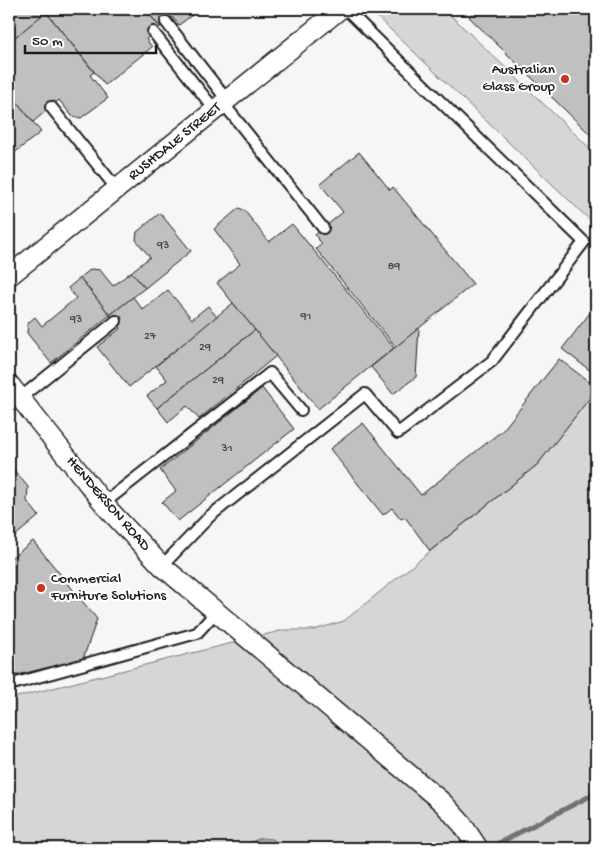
<svg xmlns="http://www.w3.org/2000/svg" width="605" height="857" font-family="'Gochi Hand',sans-serif">
<rect width="100%" height="100%" fill="#f6f6f6"/>
<filter id="ink" filterUnits="userSpaceOnUse"><feTurbulence type="fractalNoise" baseFrequency=".02" numOctaves="2"/><feDisplacementMap in="SourceGraphic" scale="10" xChannelSelector="R" yChannelSelector="G"/><feConvolveMatrix kernelMatrix="1 2 1 2 8 2 1 2 1" color-interpolation-filters="sRGB"/></filter>
<g filter="url(#ink)">
<g fill="#d6d6d6" stroke="#797979">
<polygon points="369,9 444,9 596,154 596,226"/>
<polygon points="596,389 596,792 563,810 596,793 596,848 9,848 9,699 284,630 314,630 344,621 538,464"/>
</g>
<polygon fill="#acacac" stroke="#727272" points="261,838 273,839 278,843 277,848 235,848"/>
<g fill="none" stroke-linecap="round" stroke-linejoin="round">
<polyline stroke="#727272" stroke-width="5" points="497,844 596,793"/>
</g>
<g fill="#c0c0c0" stroke="#1c1c1c">
<polygon points="9,9 51,9 9,42"/>
<polygon points="51,9 145,9 160,27 146,39 152,47 105,85 46,12"/>
<polygon points="145,9 200,9 179,25 172,17 160,27"/>
<polygon points="477,9 596,9 596,140 469,17"/>
<polygon points="46,12 94,72 90,75 108,98 81,118 72,116 59,100 33,122 9,92 9,42"/>
<polygon points="9,92 41,132 9,157"/>
<polygon points="359,152 390,190 393,187 473,284 396,347 316,249 322,244 315,235 343,212 320,184"/>
<polygon points="239,208 244,210 269,242 292,224 394,348 318,409 217,283 240,264 214,229"/>
<polygon points="160,213 191,251 145,288 131,272 150,257 136,240 137,232"/>
<polygon points="91,269 100,270 113,286 131,272 145,288 110,315 80,278"/>
<polygon points="80,278 110,315 51,363 27,333 28,323 35,317 42,326 76,298 68,288"/>
<polygon points="168,290 192,319 208,306 217,317 129,387 97,347 121,328 110,315 133,297 143,310"/>
<polygon points="233,303 255,330 157,408 147,396 167,380 156,366"/>
<polygon points="596,305 596,375 562,349"/>
<polygon points="419,328 416,377 393,394 371,367"/>
<polygon points="255,330 276,356 199,419 187,406 168,422 157,408"/>
<polygon points="559,359 596,387 596,390 538,464 430,551 405,517 401,519 392,508 383,515 330,449 363,423 421,495 503,430"/>
<polygon points="262,388 294,429 178,521 162,502 176,491 160,470"/>
<polygon points="9,464 28,487 27,501 39,516 9,541"/>
<polygon points="33,541 97,619 83,659 9,677 9,555 11,558"/>
</g>
<g fill="none" stroke-linecap="round" stroke-linejoin="round">
<g stroke="#1c1c1c" stroke-width="14">
<g id="service">
<polyline points="166,22 227,100"/>
<polyline points="153,32 215,110"/>
<polyline points="223,103 323,228"/>
<polyline points="51,107 117,189"/>
<polyline points="20,398 116,321"/>
<polyline points="104,503 270,373 301,410"/>
<polyline points="162,566 210,516 365,394 398,433 492,361 584,242 346,9"/>
<polyline points="9,685 197,633 217,611"/>
</g>
</g>
<g stroke="#1c1c1c" stroke-width="22">
<g id="minor">
<polyline points="9,276 340,9"/>
<polyline points="9,384 109,510 162,566 442,802 462,824 478,848"/>
</g>
</g>
<use href="#service" stroke="#fff" stroke-width="10"/>
<use href="#minor" stroke="#fff" stroke-width="19"/>
</g>
</g>
<g fill="#c8321e" stroke="#fff" stroke-width="2">
<circle cx="565" cy="79" r="5"/>
<circle cx="41" cy="588" r="5"/>
</g>
<g text-anchor="middle" dominant-baseline="central" stroke-width="4" stroke-linejoin="round" paint-order="stroke">
<g font-size="12" fill="#454545">
<text x="163" y="246">93</text>
<text x="394" y="267">89</text>
<text x="306" y="317">91</text>
<text x="76" y="320">93</text>
<text x="150" y="337">27</text>
<text x="205" y="348">29</text>
<text x="218" y="381">29</text>
<text x="227" y="449">31</text>
</g>
<g font-size="15" fill="#1c1c1c" stroke="#fff" text-anchor="end">
<text x="555" y="70">Australian<tspan x="555" dy="17">Glass Group</tspan></text>
<text x="51" y="579" text-anchor="start">Commercial<tspan x="51" dy="17">Furniture Solutions</tspan></text>
</g>
<g font-size="15" fill="#1c1c1c" stroke="#fff">
<text transform="translate(175 142) rotate(-39)">RUSHDALE STREET</text>
<text transform="translate(108 504) rotate(49)">HENDERSON ROAD</text>
</g>
</g>
<rect width="605" height="857" fill="none" stroke="#fff" stroke-width="30"/>
<rect x="15" y="15" width="575" height="827" fill="none" stroke="#1c1c1c" stroke-width="2" filter="url(#ink)"/>
<path d="M25 45v8h131v-8" fill="none" stroke="#1c1c1c" stroke-width="2.5"/>
<text x="32" y="45" font-size="15" fill="#1c1c1c" stroke="#ffffff" stroke-width="4" paint-order="stroke">50 m</text>
</svg>
